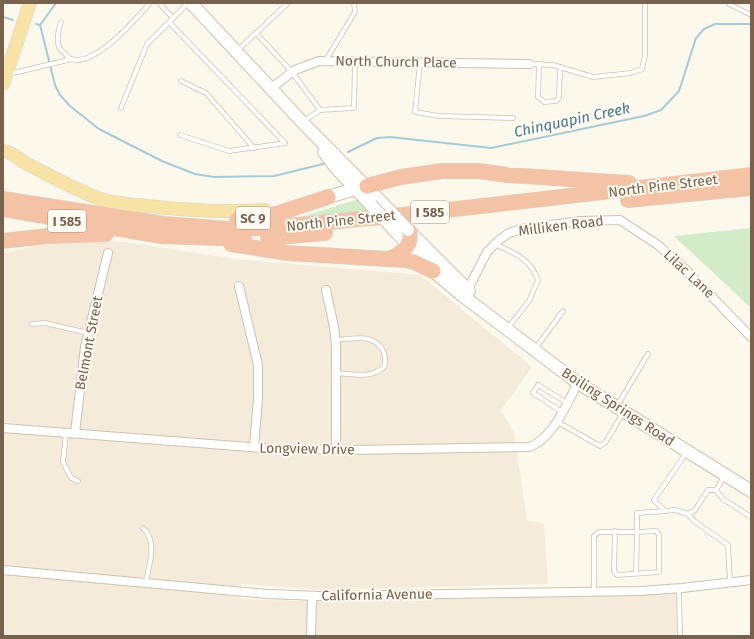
<svg xmlns="http://www.w3.org/2000/svg" width="754" height="639" font-family="'Fira Sans',sans-serif">
<rect width="100%" height="100%" fill="#fcf8ec"/>
<polygon fill="#f4ebda" points="73,238 133,243 235,259 420,275 532,367 501,410 514,433 527,521 544,523 548,584 323,590 241,584 241,599 297,601 679,593 684,636 3,636 3,253"/>
<g fill="#d4ebca">
<polygon points="359,199 376,216 249,226 304,216"/>
<polygon points="751,228 751,308 674,236"/>
</g>
<g fill="none" stroke-linecap="round" stroke-linejoin="round">
<g stroke="#a6cbd8" stroke-width="2">
<polyline points="3,17 13,20"/>
<polyline points="36,24 40,25"/>
<polyline points="40,25 55,85 60,95 70,106 99,129 162,161 195,174 214,177 274,176 327,163"/>
<polyline points="40,25 56,3"/>
<polyline points="348,152 377,138 390,137 491,148 644,116 661,110 679,91 696,38 704,29 715,24 751,24"/>
</g>
<g stroke="#cfc1b1" stroke-width="5.5">
<g id="service">
<polyline points="159,3 173,18"/>
<polyline points="729,4 751,15"/>
<path d="M61,22C58,31 54,46 64,53C66,55 69,58 71,59C95,67 136,19 150,3"/>
<polyline points="169,22 285,143"/>
<polyline points="256,33 292,72 320,110 304,121"/>
<polyline points="238,50 288,3"/>
<polyline points="326,60 355,12 354,3"/>
<polyline points="420,63 415,112 439,116 513,118"/>
<polyline points="530,64 553,65 593,77 631,73 642,69 645,56 645,3"/>
<polyline points="539,64 538,97 544,102 556,101 559,98 560,67"/>
<polyline points="9,74 72,59"/>
<polyline points="181,81 206,93 254,148"/>
<polyline points="121,108 147,44 188,3"/>
<polyline points="320,110 354,108 355,61"/>
<polyline points="180,135 229,151 285,143"/>
<path d="M495,244C514,253 531,259 538,280L529,301L507,329"/>
<polyline points="32,324 45,323 88,333"/>
<path d="M335,340C352,339 372,333 382,349C386,355 386,360 384,367C372,379 351,374 336,373"/>
<polyline points="535,349 563,311"/>
<polyline points="617,406 648,354"/>
<polyline points="562,412 533,393 538,385 567,403"/>
<polyline points="556,421 600,446 605,443 623,413"/>
<polyline points="66,432 63,462 71,478 78,481"/>
<polyline points="686,453 654,500 665,511 675,510 688,514 695,510 708,490 716,490 724,477"/>
<polyline points="716,490 723,499 751,517"/>
<polyline points="688,514 694,521 728,545 730,582"/>
<path d="M143,528C158,541 149,565 146,582"/>
<polyline points="615,531 614,571 617,575 659,572 659,535 656,531 637,532 636,574"/>
<polyline points="679,588 680,636"/>
<polyline points="594,591 594,536 599,532 637,532 637,513 665,511"/>
</g>
</g>
<g stroke="#cfc1b1" stroke-width="10">
<g id="minor">
<polyline points="270,89 295,70 319,61 530,64"/>
<polyline points="239,286 258,365 258,398 254,447"/>
<polyline points="326,290 334,327 336,345 336,450"/>
<polyline points="466,293 487,252 499,240 509,233 521,229 581,221 620,220 658,245 685,269 751,337"/>
<path d="M3,428L274,449L353,450L529,447C553,439 566,405 578,383"/>
<polyline points="75,433 85,347 108,253"/>
<polyline points="3,570 268,594 319,596 640,591 682,588 751,580"/>
<polyline points="311,636 312,596"/>
</g>
</g>
<g stroke="#d2c2af" stroke-width="14">
<g id="secondary">
<polyline points="191,3 302,122 391,212"/>
<polyline points="324,152 336,168 371,205"/>
<polyline points="328,197 362,187"/>
<polyline points="408,230 469,291"/>
<polyline points="396,232 433,271 463,296 578,383 751,491"/>
</g>
</g>
<g stroke="#dcd6d1" stroke-width="14">
<g id="primary">
<polyline points="3,84 30,3"/>
<path d="M3,151C12,152 19,159 27,164C49,175 72,188 95,197C115,204 137,205 158,207C194,211 229,212 265,210"/>
</g>
</g>
<g stroke="#dcd6d1" stroke-width="16">
<g id="motorway">
<polyline points="367,186 401,177 442,171 479,171 508,175 629,183"/>
<polyline points="3,199 164,224 229,229 267,228 412,214 751,175"/>
<polyline points="628,200 751,188"/>
<polyline points="3,209 161,236 244,239"/>
<polyline points="237,220 276,214 328,197"/>
<polyline points="268,238 325,233"/>
<polyline points="3,241 48,236 106,234"/>
<polyline points="231,244 287,253 405,260 414,262 433,271"/>
<path d="M389,259C401,254 412,247 410,232"/>
</g>
</g>
<use href="#service" stroke="#fff" stroke-width="4"/>
<use href="#minor" stroke="#fff" stroke-width="8"/>
<use href="#secondary" stroke="#fff" stroke-width="12"/>
<use href="#primary" stroke="#f8e3a7" stroke-width="13"/>
<use href="#motorway" stroke="#f4c3a5" stroke-width="15"/>
<g stroke="#d2c2af" stroke-width="14" stroke-linecap="butt">
<g id="secondary-bridge">
<polyline points="371,205 396,232"/>
<polyline points="391,212 408,230"/>
</g>
</g>
<use href="#secondary-bridge" stroke="#fff" stroke-width="12"/>
</g>
<g text-anchor="middle" dominant-baseline="central" stroke-width="4" stroke-linejoin="round" paint-order="stroke">
<g fill="#fffbf3" stroke="#a09080" stroke-width="1">
<rect x="411" y="201" width="38" height="22" rx="3"/>
<rect x="236" y="207" width="34" height="22" rx="3"/>
<rect x="48" y="210" width="38" height="22" rx="3"/>
</g>
<g font-size="13" font-weight="bold" fill="#78624e">
<text x="430" y="212">I 585</text>
<text x="253" y="218">SC 9</text>
<text x="67" y="221">I 585</text>
</g>
<g font-size="14" fill="#78624e" stroke="#fffbf3">
<text transform="translate(396 62) rotate(1)">North Church Place</text>
<text transform="translate(663 186) rotate(-7)">North Pine Street</text>
<text transform="translate(341 221) rotate(-6)">North Pine Street</text>
<text transform="translate(561 226) rotate(-7)">Milliken Road</text>
<text transform="translate(689 274) rotate(43)">Lilac Lane</text>
<text transform="translate(89 343) rotate(-79)">Belmont Street</text>
<text transform="translate(618 407) rotate(33)">Boiling Springs Road</text>
<text transform="translate(307 449) rotate(1)">Longview Drive</text>
<text transform="translate(377 595) rotate(-1)">California Avenue</text>
</g>
<g font-size="15" font-style="italic" fill="#47798b" stroke="#fffbf3">
<text transform="translate(572 120) rotate(-12)">Chinquapin Creek</text>
</g>
</g>
<rect width="754" height="639" fill="none" stroke="#78624e" stroke-width="8"/>
</svg>
